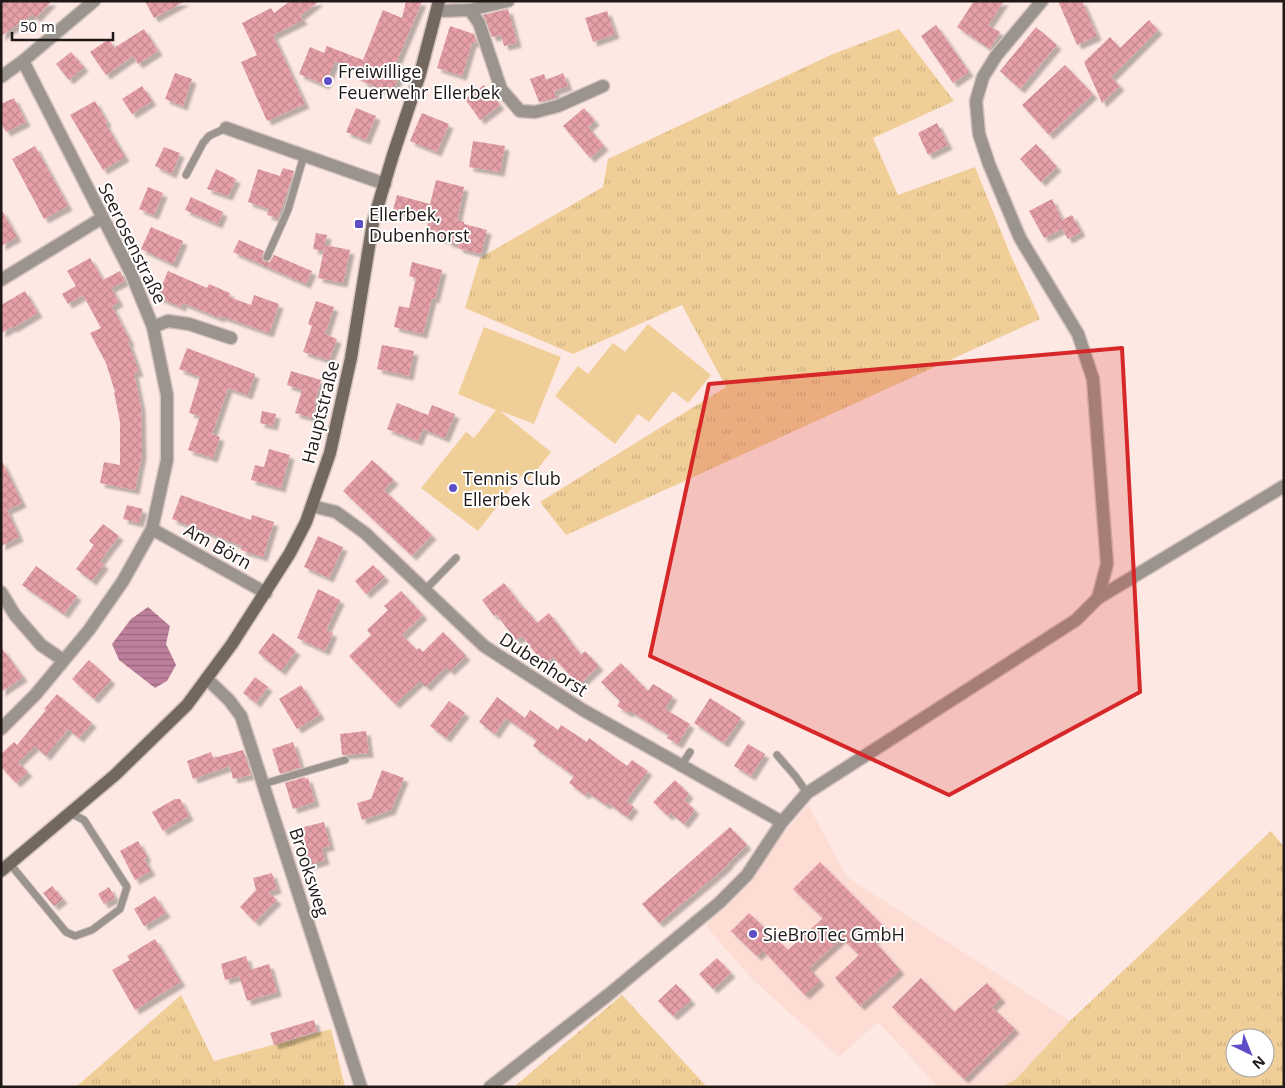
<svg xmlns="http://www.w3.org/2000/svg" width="1285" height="1088" font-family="'Open Sans',sans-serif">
<defs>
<pattern id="grass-tufts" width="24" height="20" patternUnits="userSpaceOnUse" patternTransform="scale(1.25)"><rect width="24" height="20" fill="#f0ce97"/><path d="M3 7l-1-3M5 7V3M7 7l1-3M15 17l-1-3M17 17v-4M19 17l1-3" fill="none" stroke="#ceb081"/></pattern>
<pattern id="water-rules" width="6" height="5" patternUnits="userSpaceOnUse" patternTransform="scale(1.25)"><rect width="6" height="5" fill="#bd809c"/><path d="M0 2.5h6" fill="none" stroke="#99687e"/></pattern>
<pattern id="building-cross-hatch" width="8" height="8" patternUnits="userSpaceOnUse" patternTransform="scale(1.25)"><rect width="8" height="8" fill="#e59fa6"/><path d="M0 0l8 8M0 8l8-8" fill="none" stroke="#c4888e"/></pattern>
<filter id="shadow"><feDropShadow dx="4.5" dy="4.5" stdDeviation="1" flood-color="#0004"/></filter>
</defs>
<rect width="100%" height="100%" fill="#fde8e3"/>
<polygon fill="#fddcd4" points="808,805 847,877 1070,1021 1016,1079 1002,1087 938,1087 878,1022 839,1057 752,979 706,926"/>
<g fill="url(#grass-tufts)" fill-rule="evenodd">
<polygon points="899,29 954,101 873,138 898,195 975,167 1011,256 1040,319 566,535 540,502 726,387 682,305 573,354 465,308 480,258 603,187 608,159 833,54"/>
<path d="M1271,831L1284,847V1087H1002L1016,1079L1070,1021ZM1235,1038H1265V1068H1235Z"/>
<polygon points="181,995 214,1061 331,1029 345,1087 76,1087"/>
<polygon points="622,995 707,1087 514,1087"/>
</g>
<g fill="#f0ce97">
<polygon points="648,324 711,375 688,403 673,391 649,422 638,414 615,444 555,396 578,366 588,374 613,343 625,352"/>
<polygon points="484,327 561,357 534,424 500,411 551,452 528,481 521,476 478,531 421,488 466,432 474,438 496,410 458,394"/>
</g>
<polygon fill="url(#water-rules)" points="148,607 170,626 166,644 176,665 167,681 155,688 119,660 112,644 131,619"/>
<g fill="url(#building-cross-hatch)" filter="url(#shadow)">
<polygon points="1,1 52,1 36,18 32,14 25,21 24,20 1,36"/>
<polygon points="145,1 185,1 154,18"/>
<polygon points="290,1 319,1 300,16 303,20 273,35 305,104 267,121 241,62 257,55 242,23 271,8 274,13"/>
<polygon points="406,1 422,1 392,73 399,75 392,94 362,81 363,79 355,75 357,70 335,61 325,85 299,74 310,47 324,53 327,46 363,60 383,10 402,18"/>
<polygon points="974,1 1004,1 988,25 1000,32 990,49 957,27"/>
<polygon points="1058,1 1082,1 1097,36 1077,45"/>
<polygon points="508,9 517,43 504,46 501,35 492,37 483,15"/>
<polygon points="607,11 615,34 593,42 585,18"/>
<polygon points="1149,20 1158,30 1111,77 1120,86 1102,103 1084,62 1110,37 1120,48"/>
<polygon points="936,25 969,72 953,83 921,36"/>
<polygon points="450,26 474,34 477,42 472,43 462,76 437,68"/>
<polygon points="1036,27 1057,45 1020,89 1000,71"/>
<polygon points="144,29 158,51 138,64 133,56 106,75 90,52 109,39 114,48"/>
<polygon points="71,52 84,67 69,80 56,64"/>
<polygon points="1065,65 1093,94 1049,135 1022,105"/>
<polygon points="175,73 192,79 183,106 165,99"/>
<polygon points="563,73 568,86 554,91 556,98 539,102 530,79 544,74 546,80"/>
<polygon points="484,85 500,105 480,120 465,99"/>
<polygon points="142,86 152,101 132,114 122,99"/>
<polygon points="14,98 26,122 6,132 1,123 1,104"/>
<polygon points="95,101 107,122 105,123 125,157 103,170 70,115"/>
<polygon points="356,108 376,116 366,140 346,132"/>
<polygon points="584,108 595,121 588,127 604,146 590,158 563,126"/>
<polygon points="422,113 449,124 437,152 410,141"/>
<polygon points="937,123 948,145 928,155 918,133"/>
<polygon points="473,141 505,146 500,172 469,167"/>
<polygon points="1036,144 1057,167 1041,182 1020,159"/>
<polygon points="35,146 68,206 44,219 12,159"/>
<polygon points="164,147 180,153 172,174 155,166"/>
<polygon points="283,168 294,171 278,218 267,215 269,209 248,202 258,169 280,176"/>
<polygon points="216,169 236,179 228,196 207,189"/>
<polygon points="436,180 464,187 457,220 464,222 464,224 487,230 481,254 458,248 459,245 447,242 448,240 425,234 429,219 393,210 397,195 430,204"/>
<polygon points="148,187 163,193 154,215 139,209"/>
<polygon points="191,197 223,212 218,224 185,210"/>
<polygon points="1052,199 1062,220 1072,215 1081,232 1068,239 1062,229 1044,238 1029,211"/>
<polygon points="1,209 17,237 1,246"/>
<polygon points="151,227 183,241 173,264 141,249"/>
<polygon points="316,233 327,235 323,251 313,249"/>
<polygon points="239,240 264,251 262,257 264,262 270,262 274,255 312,271 306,284 233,252"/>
<polygon points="325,245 350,250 343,283 318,278"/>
<polygon points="90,258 103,280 120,271 125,281 111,288 119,302 112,306 130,341 128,342 139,372 134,373 141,407 142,454 135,490 100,483 104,462 120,465 120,422 114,392 115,392 106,363 90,333 101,328 83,295 68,304 62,294 76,286 67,271"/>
<polygon points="412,262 442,270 435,299 432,298 423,334 394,327 399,306 409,308 416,278 409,276"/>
<polygon points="168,271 207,288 209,284 230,293 229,297 251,305 254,295 279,304 269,333 221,316 220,318 183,303 181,307 157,297"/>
<polygon points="25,291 38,313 13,328 12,327 1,333 1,305"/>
<polygon points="316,301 334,307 325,334 337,339 329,360 303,352 312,326 308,324"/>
<polygon points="382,345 414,351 409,376 377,369"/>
<polygon points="187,348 255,374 248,395 228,388 212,434 220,437 213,458 188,450 200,416 189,413 200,377 179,369"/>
<polygon points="291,371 321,380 314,404 316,404 312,418 295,413 302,390 287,385"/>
<polygon points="397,403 428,415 432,405 455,414 445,438 423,429 418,441 387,429"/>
<polygon points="262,411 276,414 273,426 260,423"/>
<polygon points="269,449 290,455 281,488 251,480 255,465 264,467"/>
<polygon points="1,459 22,503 7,510 19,537 1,546"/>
<polygon points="372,460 394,480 384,490 432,535 412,556 343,491"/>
<polygon points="181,495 251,520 252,515 274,522 263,557 241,550 242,546 172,519"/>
<polygon points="127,505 143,509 139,523 123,519"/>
<polygon points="103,524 119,536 100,561 104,565 92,581 76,569 94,545 89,541"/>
<polygon points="318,536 343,547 329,578 304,567"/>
<polygon points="373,565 385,577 366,594 355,581"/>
<polygon points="36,566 77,596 64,614 22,585"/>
<polygon points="504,583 524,609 525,608 537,623 549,613 581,655 585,651 599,666 579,685 553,657 544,664 522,636 516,640 496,614 494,616 482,600"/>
<polygon points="318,589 340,600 326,630 333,633 325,651 297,638"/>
<polygon points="401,591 423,615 402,635 417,650 419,648 423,652 443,632 466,656 450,671 446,667 426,687 420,681 395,704 349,656 371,635 367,630 388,610 384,606"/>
<polygon points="273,633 296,651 281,671 258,653"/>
<polygon points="1,647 23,677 1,692"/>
<polygon points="89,660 111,680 94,699 72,679"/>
<polygon points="621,663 648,691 653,684 673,696 665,709 690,724 678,744 667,738 669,735 630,711 628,713 617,706 620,701 601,682"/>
<polygon points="255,677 268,687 256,703 243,693"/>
<polygon points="301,685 320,715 297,729 279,699"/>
<polygon points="57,694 92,723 79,738 68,729 46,756 35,746 18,762 28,772 16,783 1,767 1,754 14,742 17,745 46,710 44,709"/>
<polygon points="497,697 525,718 530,710 558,730 561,725 587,742 589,738 627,766 632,760 648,771 626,801 634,807 627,817 608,803 606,805 587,792 585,795 569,783 574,776 533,746 537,740 506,718 495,734 479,722"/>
<polygon points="710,698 741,718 724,743 694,723"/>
<polygon points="449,701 465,713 446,738 430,726"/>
<polygon points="366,731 369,753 342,755 340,734"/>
<polygon points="293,742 301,767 280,774 272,749"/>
<polygon points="748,744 765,754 751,776 734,766"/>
<polygon points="243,750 251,775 233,779 230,766 193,779 187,761 211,752 213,758"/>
<polygon points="382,770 404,778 391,810 362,820 357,803 371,799"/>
<polygon points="305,777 305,779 308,778 315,802 293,809 285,783"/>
<polygon points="675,780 689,794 684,800 695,810 684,824 671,813 668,816 653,802"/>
<polygon points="175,799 180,799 189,816 163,831 152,812"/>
<polygon points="324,822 330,846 322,848 325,860 307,866 303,853 306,852 300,828"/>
<polygon points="730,827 747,845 728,863 729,864 720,872 659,923 642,904"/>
<polygon points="138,841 147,857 144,859 151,871 135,880 120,851"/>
<polygon points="820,862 885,928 873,940 900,970 860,1006 835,978 859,955 842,938 809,968 820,981 805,995 763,950 757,956 731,931 749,913 788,950 823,918 793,889"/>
<polygon points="272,873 277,889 268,892 277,900 255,922 240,907 256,890 253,878"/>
<polygon points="52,886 63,899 54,906 43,893"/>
<polygon points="109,887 115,898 104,904 98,894"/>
<polygon points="155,896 166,913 144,926 134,909"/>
<polygon points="155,939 181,982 135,1010 112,970 130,960 127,956"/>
<polygon points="246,956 250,970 269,964 277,992 247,1001 239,976 225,980 221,964"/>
<polygon points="717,958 731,973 713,989 699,974"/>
<polygon points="921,978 954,1012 987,983 1001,998 992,1007 1015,1029 964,1079 892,1007"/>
<polygon points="676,984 691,1000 673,1016 658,1001"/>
<polygon points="314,1020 317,1031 274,1045 270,1033"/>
</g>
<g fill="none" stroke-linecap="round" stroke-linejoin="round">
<g stroke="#d5c3be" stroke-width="9">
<g id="lane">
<polyline points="186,175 203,143 209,136 226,128"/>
<polyline points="267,257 288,210 304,155"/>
<polyline points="425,590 456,558"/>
<polyline points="777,755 796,777 807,793"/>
<polyline points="681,766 690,752"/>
<polyline points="263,784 345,760"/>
<polyline points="10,864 66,932 75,936 92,930 120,909 127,887 84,820 70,813"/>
</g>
</g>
<g stroke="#d5c3be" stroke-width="15">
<g id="street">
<polyline points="1042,1 996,56 983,77 976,101 979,134 989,164 1020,238 1078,334 1093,379 1107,564 1098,598"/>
<polyline points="470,10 508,1"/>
<polyline points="437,11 470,10 479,23 501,89 520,111 535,112 558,106 603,86"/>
<polyline points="1,77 23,61 94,1"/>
<polyline points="226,128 385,184"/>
<polyline points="1,280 102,218"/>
<polyline points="153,327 168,321 189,324 231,338"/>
<polyline points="312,506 336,512 365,533 484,646 583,710 782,822"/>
<polyline points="152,529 266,593"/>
<polyline points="1,592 15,615 41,645 63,660"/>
<polyline points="207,679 229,700 241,716 361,1087"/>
<polyline points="1,729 36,694 89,630 123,581 152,529 167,460 167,395 153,327 131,273 23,61"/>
<polyline points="490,1087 608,995 719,903 747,875 782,822 807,793 1076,620 1098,598 1284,486"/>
</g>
</g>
<g stroke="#d5c3be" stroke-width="15">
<polyline id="secondary" points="1,871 115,775 187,705 232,644 290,553 306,522 330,453 351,358 373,222 393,155 420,74 439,1"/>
</g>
<use href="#lane" stroke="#9b938d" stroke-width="7"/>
<use href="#street" stroke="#9b938d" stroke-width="12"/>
<use href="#secondary" stroke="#73685f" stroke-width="12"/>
</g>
<path fill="#d62828" fill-opacity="0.2" stroke="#d62828" stroke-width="4" stroke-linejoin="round" d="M1122,348L1140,692L949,795L650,656L709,384Z"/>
<g fill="#5e4ec7" stroke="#fff" stroke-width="2">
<circle cx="328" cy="81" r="5"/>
<rect x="354" y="219" width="10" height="10" rx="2.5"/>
<circle cx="453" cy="488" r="5"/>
<circle cx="753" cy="934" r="5"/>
</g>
<g text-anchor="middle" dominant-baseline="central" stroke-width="4" stroke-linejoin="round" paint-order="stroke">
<g font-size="18" fill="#201816" stroke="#fff" text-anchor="start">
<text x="338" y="71">Freiwillige<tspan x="338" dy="21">Feuerwehr Ellerbek</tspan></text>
<text x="369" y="214">Ellerbek,<tspan x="369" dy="21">Dubenhorst</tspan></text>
<text x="463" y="478">Tennis Club<tspan x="463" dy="21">Ellerbek</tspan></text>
<text x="763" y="934">SieBroTec GmbH</text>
</g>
<g font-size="18" fill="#201816" stroke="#fff">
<text transform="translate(133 243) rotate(64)">Seerosenstraße</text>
<text transform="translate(320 412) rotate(-76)">Hauptstraße</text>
<text transform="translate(218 546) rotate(29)">Am Börn</text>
<text transform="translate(544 664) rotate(33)">Dubenhorst</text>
<text transform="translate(310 872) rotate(72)">Brooksweg</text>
</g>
</g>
<rect width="1285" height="1088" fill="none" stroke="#201816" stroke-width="5"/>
<g transform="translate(1250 1053) rotate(137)"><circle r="24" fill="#ffffff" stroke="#a6a3a2"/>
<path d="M0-4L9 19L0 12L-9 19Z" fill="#5e4ec7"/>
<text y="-8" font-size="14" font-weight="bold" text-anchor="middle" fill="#201816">N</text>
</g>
<path d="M12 32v8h101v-8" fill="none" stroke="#201816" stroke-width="2.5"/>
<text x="20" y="32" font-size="15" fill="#201816" stroke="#ffffff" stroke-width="4" paint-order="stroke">50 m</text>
</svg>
